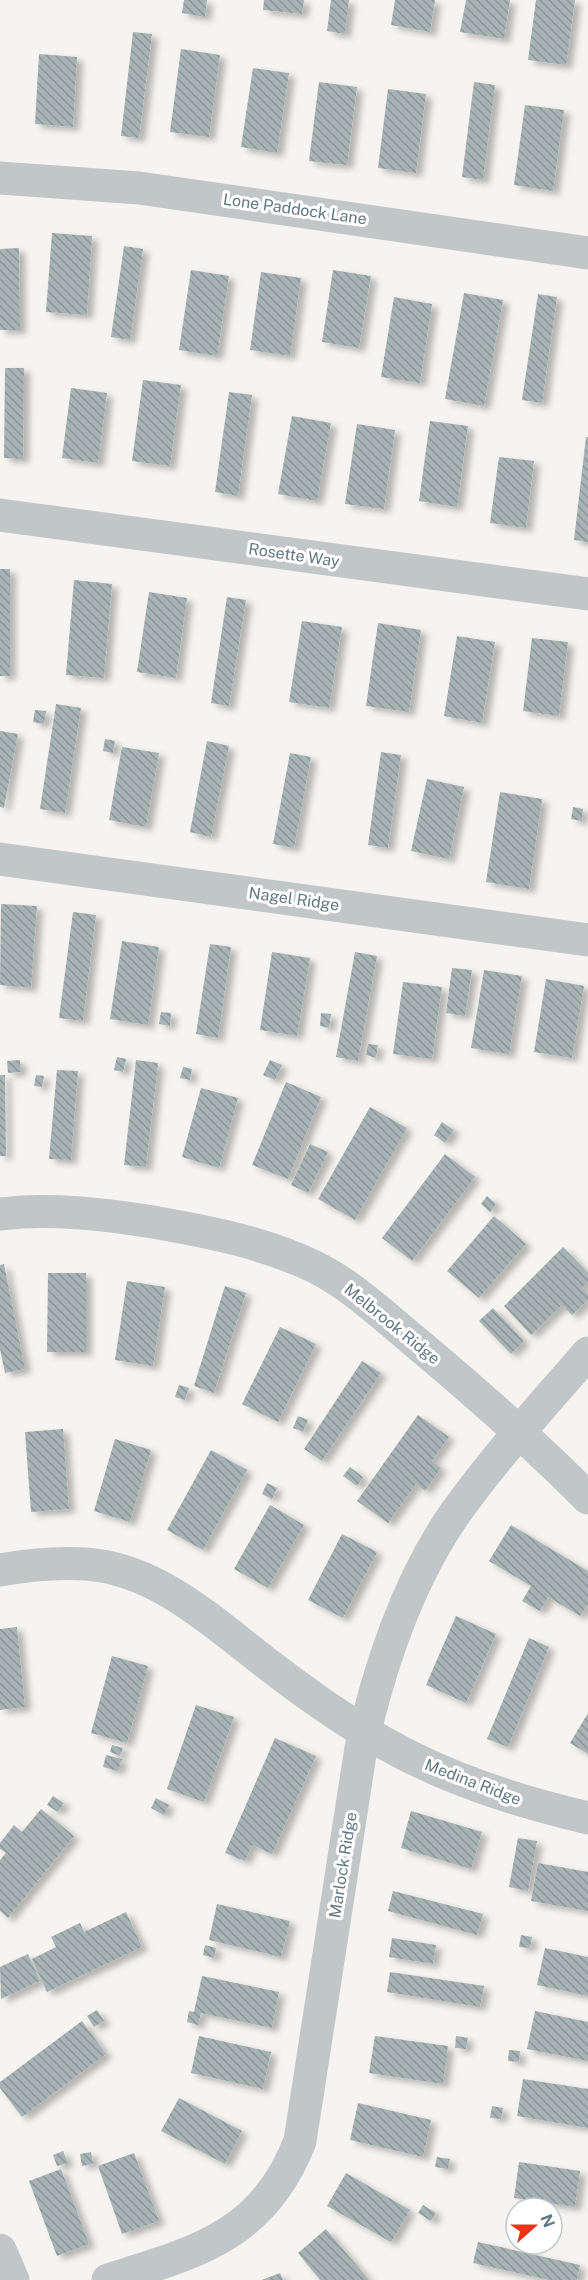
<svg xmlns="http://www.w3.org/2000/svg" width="588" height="2280" font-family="'Public Sans',sans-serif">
<defs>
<pattern id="building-back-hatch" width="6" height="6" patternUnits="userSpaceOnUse" patternTransform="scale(1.5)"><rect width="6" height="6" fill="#a8b3b6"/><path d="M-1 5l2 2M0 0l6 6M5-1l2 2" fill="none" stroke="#8c9699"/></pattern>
<filter id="shadow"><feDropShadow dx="6" dy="4" stdDeviation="3" flood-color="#0004"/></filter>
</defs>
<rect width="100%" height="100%" fill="#f5f4f0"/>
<g fill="url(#building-back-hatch)" filter="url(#shadow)">
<polygon points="184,0 207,0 205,17 182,13"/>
<polygon points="264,0 304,0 302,14 263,10"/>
<polygon points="331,0 349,0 345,34 327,31"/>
<polygon points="395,0 435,0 430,32 391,25"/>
<polygon points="466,0 510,0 504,39 460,32"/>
<polygon points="536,0 575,0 566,65 528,60"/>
<polygon points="133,32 152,34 139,138 121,136"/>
<polygon points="181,49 220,55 209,137 170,132"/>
<polygon points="39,54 77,57 73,127 35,124"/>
<polygon points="253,68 289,73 277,153 241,147"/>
<polygon points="319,82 357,87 347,165 309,161"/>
<polygon points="474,82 495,85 483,180 462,177"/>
<polygon points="388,89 426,94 416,173 378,168"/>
<polygon points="525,105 564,110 553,191 514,185"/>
<polygon points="52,233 92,236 87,315 46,312"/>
<polygon points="124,246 143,249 130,340 111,337"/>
<polygon points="19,248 20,330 0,330 0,249"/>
<polygon points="191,270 229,276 217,356 179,350"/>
<polygon points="333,270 371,276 359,348 322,342"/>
<polygon points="261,272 301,278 290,356 250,350"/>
<polygon points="464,293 503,300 484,406 445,399"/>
<polygon points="538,294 557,297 542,403 522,400"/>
<polygon points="394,297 432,304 420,383 381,377"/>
<polygon points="5,368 24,368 23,459 4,458"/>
<polygon points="143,380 181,385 170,466 132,461"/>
<polygon points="71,388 107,393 98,463 62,458"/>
<polygon points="229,392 252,395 238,496 215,492"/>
<polygon points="292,416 331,423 317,501 278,494"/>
<polygon points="430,421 468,426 457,507 419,501"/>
<polygon points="357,424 395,430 384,509 345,504"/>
<polygon points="586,437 588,437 588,542 574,540"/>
<polygon points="499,457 534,461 526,528 490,523"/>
<rect x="0" y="569" width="10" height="107"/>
<polygon points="74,580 112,584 104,678 66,675"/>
<polygon points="149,592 187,598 176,678 137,672"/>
<polygon points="227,597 246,600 229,706 211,703"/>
<polygon points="302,621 342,627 329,708 289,702"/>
<polygon points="378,623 421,630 409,712 366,706"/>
<polygon points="457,636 495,642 482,723 444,716"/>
<polygon points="532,638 568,642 559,716 523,711"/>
<polygon points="56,704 81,708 65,813 40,809"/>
<polygon points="35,710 46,711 44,724 33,722"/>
<polygon points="0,731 18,734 4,808 0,807"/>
<polygon points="105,739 115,741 113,753 103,751"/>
<polygon points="207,741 229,746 211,837 190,832"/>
<polygon points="122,747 159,753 146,827 109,820"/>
<polygon points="381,752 401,755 388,848 368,845"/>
<polygon points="290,753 311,757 294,848 273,844"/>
<polygon points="427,779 464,787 449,859 411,851"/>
<polygon points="500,792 542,799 529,889 486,882"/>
<polygon points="573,807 583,809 582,821 571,819"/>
<polygon points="1,904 37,906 31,988 0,985"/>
<polygon points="73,912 96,915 83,1021 59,1018"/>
<polygon points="122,941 159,947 148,1025 110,1019"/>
<polygon points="210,944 231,947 218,1038 196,1034"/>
<polygon points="272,952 310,958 297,1036 260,1030"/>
<polygon points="355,952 377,956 358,1061 336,1057"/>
<polygon points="452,968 472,970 465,1016 446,1013"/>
<polygon points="484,970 522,976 509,1054 471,1048"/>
<polygon points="546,979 584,986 572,1058 534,1052"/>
<polygon points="403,982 442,987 432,1059 393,1054"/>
<polygon points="161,1012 171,1013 170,1026 159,1024"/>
<polygon points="321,1013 331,1014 329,1028 320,1026"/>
<polygon points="368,1044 378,1045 376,1058 366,1055"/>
<polygon points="117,1057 126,1059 123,1072 114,1070"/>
<polygon points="20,1060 21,1072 8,1073 7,1061"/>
<polygon points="136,1060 158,1063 146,1167 124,1165"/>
<polygon points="270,1060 282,1065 275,1080 263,1075"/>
<polygon points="183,1067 192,1069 190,1080 180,1078"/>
<polygon points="57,1070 78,1071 71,1160 49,1159"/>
<polygon points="0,1075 5,1075 6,1156 0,1156"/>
<polygon points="36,1075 44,1076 42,1087 34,1086"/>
<polygon points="286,1082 321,1097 288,1179 252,1165"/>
<polygon points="201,1088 238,1098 219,1168 182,1157"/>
<polygon points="370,1107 407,1128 355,1220 318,1199"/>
<polygon points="442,1122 454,1130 445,1143 434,1135"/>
<polygon points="310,1144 328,1152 308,1193 291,1185"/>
<polygon points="445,1154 475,1177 412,1261 382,1238"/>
<polygon points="487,1196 496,1204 490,1212 481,1204"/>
<polygon points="494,1216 526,1244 479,1298 447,1271"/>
<polygon points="563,1247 588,1273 588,1282 582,1288 588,1294 588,1300 572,1315 562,1305 531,1335 504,1306"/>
<polygon points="4,1264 25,1369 5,1373 0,1349 0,1265"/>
<polygon points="48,1273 86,1273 86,1352 47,1352"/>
<polygon points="127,1281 165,1287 153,1366 115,1360"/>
<polygon points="225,1286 246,1293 214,1393 194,1386"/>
<polygon points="493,1308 524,1341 511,1354 479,1321"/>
<polygon points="280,1327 316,1344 278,1422 242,1404"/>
<polygon points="362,1361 381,1373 322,1461 304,1449"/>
<polygon points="179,1385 189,1388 185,1400 175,1397"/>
<polygon points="418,1415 449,1437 432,1461 441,1468 425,1491 416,1484 388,1523 357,1501"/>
<polygon points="298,1416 308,1420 303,1432 293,1428"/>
<polygon points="63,1429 69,1509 31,1512 25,1432"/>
<polygon points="115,1439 151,1450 130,1522 94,1511"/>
<polygon points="211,1450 247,1470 203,1550 167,1530"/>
<polygon points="350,1467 363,1477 357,1486 343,1476"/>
<polygon points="267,1483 277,1488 272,1499 262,1494"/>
<polygon points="270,1505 304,1525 268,1588 234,1569"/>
<polygon points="511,1525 588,1571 588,1604 580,1616 548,1597 540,1611 522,1601 531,1586 489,1561"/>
<polygon points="342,1534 377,1552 343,1618 308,1600"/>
<polygon points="456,1616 496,1634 466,1703 426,1685"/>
<polygon points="17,1627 25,1707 0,1710 0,1629"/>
<polygon points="529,1638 549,1647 508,1747 487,1739"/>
<polygon points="112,1656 148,1666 127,1743 91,1733"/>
<polygon points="196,1705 234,1717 204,1802 167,1789"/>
<polygon points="588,1713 588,1754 570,1743"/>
<polygon points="275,1738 316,1756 272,1854 252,1845 245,1861 225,1853"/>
<polygon points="112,1745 123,1748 120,1756 110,1752"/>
<polygon points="106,1755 122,1759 118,1771 103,1767"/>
<polygon points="53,1796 64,1803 58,1812 47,1805"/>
<polygon points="156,1798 169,1805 164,1815 151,1808"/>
<polygon points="41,1809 74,1836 8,1918 0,1911 0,1860 6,1853 0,1849 0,1843 14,1825 22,1832"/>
<polygon points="411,1811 482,1832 471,1869 401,1848"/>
<polygon points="518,1838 537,1841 528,1891 509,1887"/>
<polygon points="538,1863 588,1872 588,1911 531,1901"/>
<polygon points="393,1891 483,1914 477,1935 388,1911"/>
<polygon points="217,1904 290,1921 281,1957 209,1940"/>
<polygon points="126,1912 142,1947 47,1992 32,1959 56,1947 51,1937 80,1923 84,1932"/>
<polygon points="521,1935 532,1937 530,1948 519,1947"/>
<polygon points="392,1938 436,1945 433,1964 389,1957"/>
<polygon points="205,1945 216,1948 214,1958 203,1955"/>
<polygon points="545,1948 588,1957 588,1996 537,1985"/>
<polygon points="28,1954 40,1981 1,1999 0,1967"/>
<polygon points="390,1972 484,1986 480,2007 387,1992"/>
<polygon points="202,1976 279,1992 272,2028 201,2013 198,2025 187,2022 189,2011 194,2012"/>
<polygon points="97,2010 104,2021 94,2027 87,2016"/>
<polygon points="535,2011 588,2022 588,2061 527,2049"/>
<polygon points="82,2021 106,2054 22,2117 0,2088 0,2082"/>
<polygon points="199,2036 271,2052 263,2089 191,2073"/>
<polygon points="375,2036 448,2046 443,2084 369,2073"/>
<polygon points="456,2036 468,2038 466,2049 455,2048"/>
<polygon points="509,2050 520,2051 519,2062 508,2061"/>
<polygon points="523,2079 588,2089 588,2128 517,2116"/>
<polygon points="179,2098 242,2131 225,2164 161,2131"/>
<polygon points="358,2103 431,2120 423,2157 350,2140"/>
<polygon points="492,2106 503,2108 501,2119 490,2118"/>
<polygon points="63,2151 68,2163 57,2166 53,2155"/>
<polygon points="91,2152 93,2164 82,2166 80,2154"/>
<polygon points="134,2153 159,2221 122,2234 98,2166"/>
<polygon points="437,2157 450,2159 448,2169 435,2167"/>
<polygon points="519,2162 580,2171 575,2207 514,2198"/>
<polygon points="61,2169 89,2244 57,2256 29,2181"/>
<polygon points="346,2173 410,2210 391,2242 327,2206"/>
<polygon points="423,2205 436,2213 431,2221 418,2213"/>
<polygon points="326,2229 369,2280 320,2280 298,2253"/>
<polygon points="478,2242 580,2265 577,2280 549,2280 473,2263"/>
<polygon points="280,2273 283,2280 262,2280"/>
</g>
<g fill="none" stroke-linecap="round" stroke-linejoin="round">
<g stroke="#c1c6c8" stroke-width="33">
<polyline points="0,178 139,188 588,253"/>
<polyline points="0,515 588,594"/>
<polyline points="0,859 588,940"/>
<path d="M0,1214C51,1208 103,1214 153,1222C209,1232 263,1242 315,1267C351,1285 382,1314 413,1340C473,1390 533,1443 588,1498"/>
<path d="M0,1570C28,1565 57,1562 86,1564C160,1569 218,1627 274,1669C308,1695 346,1722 384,1743C447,1779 517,1801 588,1818"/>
<polyline points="0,2250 13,2280"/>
<path d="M108,2280C197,2252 263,2236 300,2141L361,1748C379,1668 408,1580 456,1512C496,1456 543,1405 588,1353"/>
</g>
</g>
<g text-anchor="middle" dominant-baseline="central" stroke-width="6" stroke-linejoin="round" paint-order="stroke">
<g font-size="16" fill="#627883" stroke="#fff">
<text transform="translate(295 209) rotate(8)">Lone Paddock Lane</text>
<text transform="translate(294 555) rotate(8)">Rosette Way</text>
<text transform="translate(294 899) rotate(8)">Nagel Ridge</text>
<text transform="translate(392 1324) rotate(39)">Melbrook Ridge</text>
<text transform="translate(473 1782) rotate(21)">Medina Ridge</text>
<text transform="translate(343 1865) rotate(-81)">Marlock Ridge</text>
</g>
</g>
<g transform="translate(534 2226) rotate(69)"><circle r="28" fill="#ffffff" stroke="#c0c9cd" stroke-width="1.5"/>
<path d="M0-4.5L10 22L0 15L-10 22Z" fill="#ec3419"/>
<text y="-9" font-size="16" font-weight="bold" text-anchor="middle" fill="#627883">N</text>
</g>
</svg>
